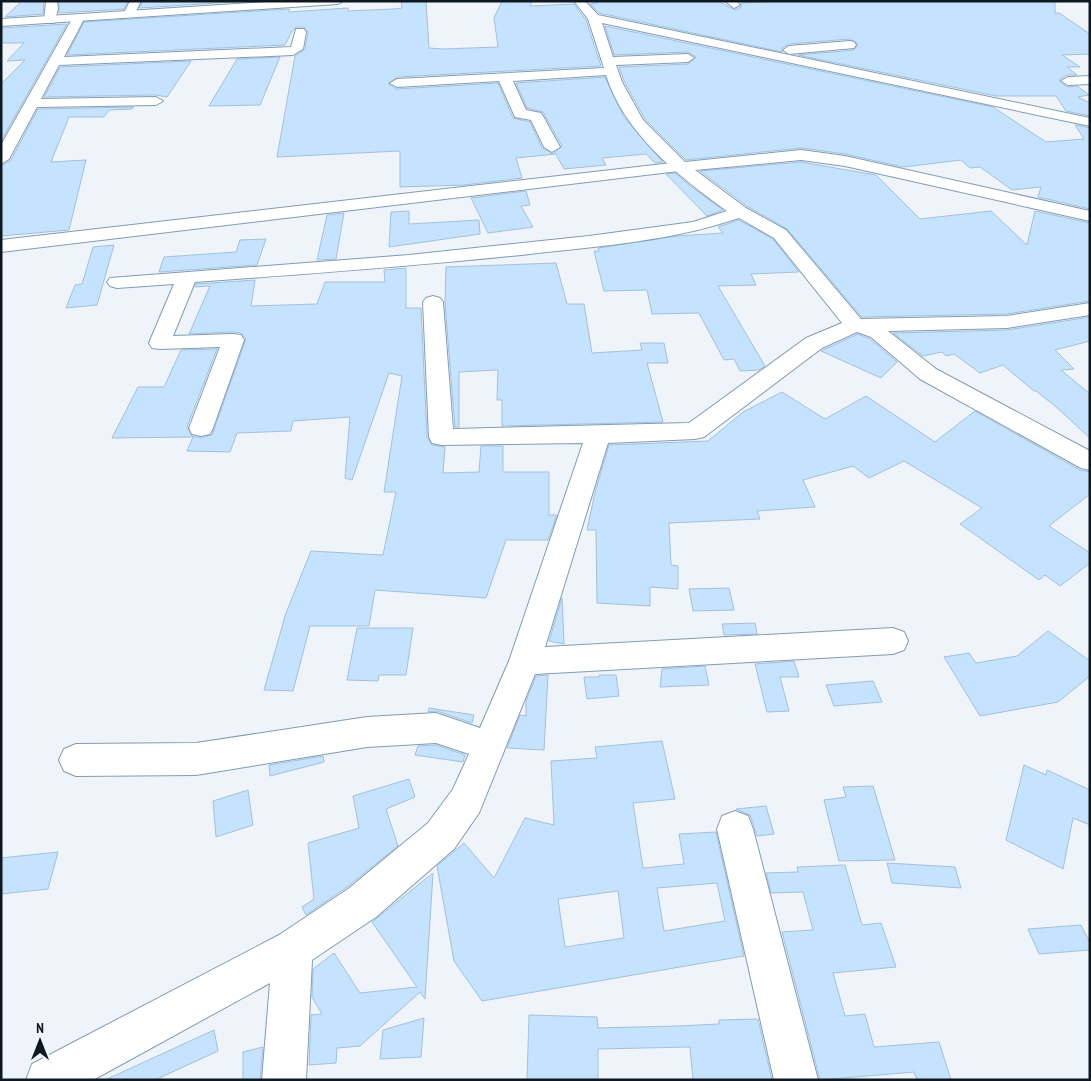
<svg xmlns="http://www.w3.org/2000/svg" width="1091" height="1081" font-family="'PT Sans Narrow',sans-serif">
<rect width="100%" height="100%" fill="#eef4fa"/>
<g fill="#c5e3fe" stroke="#a3c0db" fill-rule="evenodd">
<polygon points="22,1 44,1 43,14 5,17"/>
<polygon points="59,1 128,1 124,9 59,13"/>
<polygon points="143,1 250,1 139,8"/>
<polygon points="401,1 426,1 429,48 443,49 498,47 494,18 502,1 532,1 530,6 574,4 586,20 601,66 397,77 388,84 397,89 498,83 513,118 530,122 542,148 553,154 562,146 543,112 527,108 516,83 605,77 624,117 663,162 655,163 646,154 602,158 606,165 564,169 556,154 516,158 522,178 464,185 400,187 400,151 277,157 295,56 305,49 308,32 304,27 296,27 292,31 285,45 67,55 84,22 289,9 289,12 348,8 348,11 393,9 402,8"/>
<polygon points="596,1 718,1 735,10 741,7 741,3 776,1 1055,1 1055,13 1059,13 1090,34 1090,54 1062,55 1080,67 1067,67 1077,75 1067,75 1059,80 1067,87 1077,86 1089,95 1078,97 1090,103 1090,116 1066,111 1056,96 996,96 798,55 854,50 858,44 850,39 789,44 782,48 782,52 599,13 590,4 597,3"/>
<polygon points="67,24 1,141 1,84 25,60 7,61 24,43 1,43 1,28"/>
<polygon points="605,26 993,107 1046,142 1084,139 1075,125 1090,128 1090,209 1038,197 1041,187 1012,190 980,167 970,168 961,160 903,167 845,154 801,148 686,160 645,119 624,81 619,67 688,64 696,57 688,52 614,55"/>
<polygon points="280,57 260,105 209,106 237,59"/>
<polygon points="191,61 167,97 156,95 44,97 60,67"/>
<polygon points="134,107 132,109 109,110 104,117 69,117 51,162 86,160 69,230 1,236 1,166 11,160 38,109"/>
<polygon points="801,162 876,175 920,219 991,211 1027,245 1035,211 1090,223 1090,301 1007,314 862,317 787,229 747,206 700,171"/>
<polygon points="675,173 689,185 723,210 707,216 666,174"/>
<polygon points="526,191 530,205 521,206 533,227 488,233 471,198"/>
<polygon points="409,211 409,224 479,220 480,234 389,247 391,212"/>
<polygon points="344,213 336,259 317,260 327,215"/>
<polygon points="739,220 773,239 799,272 751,274 756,285 718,286 765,366 759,370 740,371 734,359 724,360 699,313 652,314 647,290 604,291 594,251 599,251 598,248 677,236 723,233 718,227"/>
<polygon points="266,239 257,265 159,272 164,257 236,252 240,240"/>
<polygon points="114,245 97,305 66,308 75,285 82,284 93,247"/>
<polygon points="556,263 567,304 584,304 592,353 642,350 640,343 664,343 668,363 647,363 663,422 502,426 502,400 497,400 498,370 459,372 459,427 455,427 445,304 446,267"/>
<polygon points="406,268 406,308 421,308 427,437 432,445 445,447 443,473 479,472 481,446 503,446 503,472 549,472 549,515 557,515 548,540 506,540 486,598 375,590 369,626 310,626 293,691 264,690 286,613 311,551 383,555 396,492 384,492 402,376 389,373 352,480 345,478 350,417 293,421 291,431 237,433 230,452 187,451 193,437 112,438 138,387 164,387 181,350 217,349 187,427 192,436 201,438 212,435 246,339 241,333 233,332 189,334 210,286 195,287 196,284 255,280 251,306 317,304 325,282 385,282 384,270"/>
<polygon points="1090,317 1090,341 1055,350 1074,369 1061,370 1090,394 1090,438 1055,406 1036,391 1034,391 1003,365 980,373 954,354 946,356 942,352 923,356 893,333 1007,330"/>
<polygon points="858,334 870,339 897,362 881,378 821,351"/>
<polygon points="782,392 825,419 866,396 935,442 975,411 1080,470 1090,472 1090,494 1049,526 1090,553 1090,563 1060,586 1045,575 1039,580 960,524 982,508 904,461 869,478 853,466 803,480 815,507 757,511 760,519 669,523 671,565 678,566 678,589 650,587 650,606 597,603 596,530 587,530 595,492 609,445 708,441 743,412"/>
<polygon points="729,588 734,610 693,611 689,589"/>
<polygon points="562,598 564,644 549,641"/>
<polygon points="755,623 757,634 724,635 722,624"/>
<polygon points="357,628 413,628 406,675 379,675 378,681 347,680"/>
<polygon points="1048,631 1090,661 1090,676 1058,702 980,716 944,657 969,653 976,663 1017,656"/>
<polygon points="794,661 799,677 780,677 789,711 767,712 755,664"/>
<polygon points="705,666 709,685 660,687 662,669"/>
<polygon points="548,675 544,750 507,748 520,715 526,716 526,701 536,676"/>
<polygon points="599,675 616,675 619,696 587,699 584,677 599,677"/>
<polygon points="873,681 882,702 834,706 826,685"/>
<polygon points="429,708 474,715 472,723 437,711 428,712"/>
<path d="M662,741L675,799L633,803L643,868L684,864L679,834L716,832L744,956L482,1001L454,961L437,866L464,843L494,878L525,818L554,825L551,761L597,758L595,747ZM717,883L725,921L664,931L657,888ZM618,891L624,938L565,947L558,899Z"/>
<polygon points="436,745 465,755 463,762 415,755 418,746"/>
<polygon points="323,756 324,762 270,776 269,765"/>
<polygon points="1024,765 1046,775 1047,770 1090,790 1090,825 1073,818 1063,869 1006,840"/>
<polygon points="409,779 415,797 386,809 398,846 347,887 306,915 302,907 314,899 308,843 359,828 353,796"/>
<polygon points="873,786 895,860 839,861 824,800 846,797 843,787"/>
<polygon points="248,790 253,825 216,837 213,801"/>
<polygon points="766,806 774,834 757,836 750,815 736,809"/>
<polygon points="58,852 48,889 1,894 1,858"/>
<polygon points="887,863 955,867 961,888 892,883"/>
<polygon points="845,865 862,925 881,923 896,967 833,973 845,1016 865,1014 874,1047 939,1042 951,1080 917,1080 914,1072 820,1080 782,932 813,930 803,892 771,893 766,873 798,872 797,867"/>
<polygon points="433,873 425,999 420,992 360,1046 337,1048 336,1063 309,1065 311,1015 322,1014 312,997 313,969 334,953 360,993 417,987 372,922"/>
<polygon points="1081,925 1090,943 1090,950 1039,954 1028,929"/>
<polygon points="529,1015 597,1017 598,1028 679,1026 719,1024 719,1020 758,1019 772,1080 693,1080 690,1047 598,1049 598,1080 527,1080"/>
<polygon points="424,1018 421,1057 380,1059 383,1030"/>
<polygon points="214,1030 218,1051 155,1080 105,1080"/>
<polygon points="263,1047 260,1080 243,1080 243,1052"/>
</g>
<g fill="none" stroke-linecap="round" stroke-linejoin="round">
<g stroke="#809cb6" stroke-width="2">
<g id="street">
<polygon points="46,1 57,1 58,9 54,23 46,23 44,21"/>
<polygon points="130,1 141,1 134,15 130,16 124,13"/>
<path d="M574,1H585L598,15L1090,118V126L602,23L613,57L688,54L694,58L688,62L616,65L622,82L643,120L685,162L801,150L845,156L1090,211V221L845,166L801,160L695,170L746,208L786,230L861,319L1007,316L1090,303V315L1007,328L888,331L936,369L1090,451V470L1081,468L920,379L871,337L857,332L822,348L704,437L695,439L608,443L545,647L893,628L904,632L908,641L904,650L893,654L535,674L479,813L454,849L376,917L312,960L306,1080H262L270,983L93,1080H26L32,1064L279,935L348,889L428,823L453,789L469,754L436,743L367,747L196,775L76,776L64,771L59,760L64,749L76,744L196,743L367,717L436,713L480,728L509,661L583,443L441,445L432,443L429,437L423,302L426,298L433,296L440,298L443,302L453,429L689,423L806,338L842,323L774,238L739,218C672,241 600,246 530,254C419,266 307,274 195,282L173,336L233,334L241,335L244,340L213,428L210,434L201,436L192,434L189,428L220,347L160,349L152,348L149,343L174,284L117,288L110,286L107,282L110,278L409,255L589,236L693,222L727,211C679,177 624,133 606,75L513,81L526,110L541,113L543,116L560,147L552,152L544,147L531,120L515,117L499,81L397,87L390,83L397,79L604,68L588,19Z"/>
<polygon points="725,1 737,1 740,5 734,8"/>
<polygon points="78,16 84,19 64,57 291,47 296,29 304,29 306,32 303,49 293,55 59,65 41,99 156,97 163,101 156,105 37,107 9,159 1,164 1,145 72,19"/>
<polygon points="850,41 854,42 856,45 854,48 789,54 783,50 789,46"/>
<polygon points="1090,76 1090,84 1068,85 1061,81 1068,77"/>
<polygon points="735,811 748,816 753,829 818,1080 774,1080 717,829 722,816"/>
</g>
</g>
<g stroke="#809cb6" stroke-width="2">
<g id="secondary">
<polygon points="283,1 343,1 338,4 1,26 1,19"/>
<polygon points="681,162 689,167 687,170 1,252 1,240"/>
</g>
</g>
<use href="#street" fill="#fff" fill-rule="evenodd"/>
<use href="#secondary" fill="#fff" fill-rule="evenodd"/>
</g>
<rect width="1091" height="1081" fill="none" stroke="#0d1821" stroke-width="5"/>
<g transform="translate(40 1041)" stroke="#eef4fa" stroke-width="4" paint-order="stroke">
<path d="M0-4L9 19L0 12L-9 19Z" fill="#0d1821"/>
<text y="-8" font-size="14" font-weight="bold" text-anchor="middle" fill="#0d1821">N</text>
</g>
</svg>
